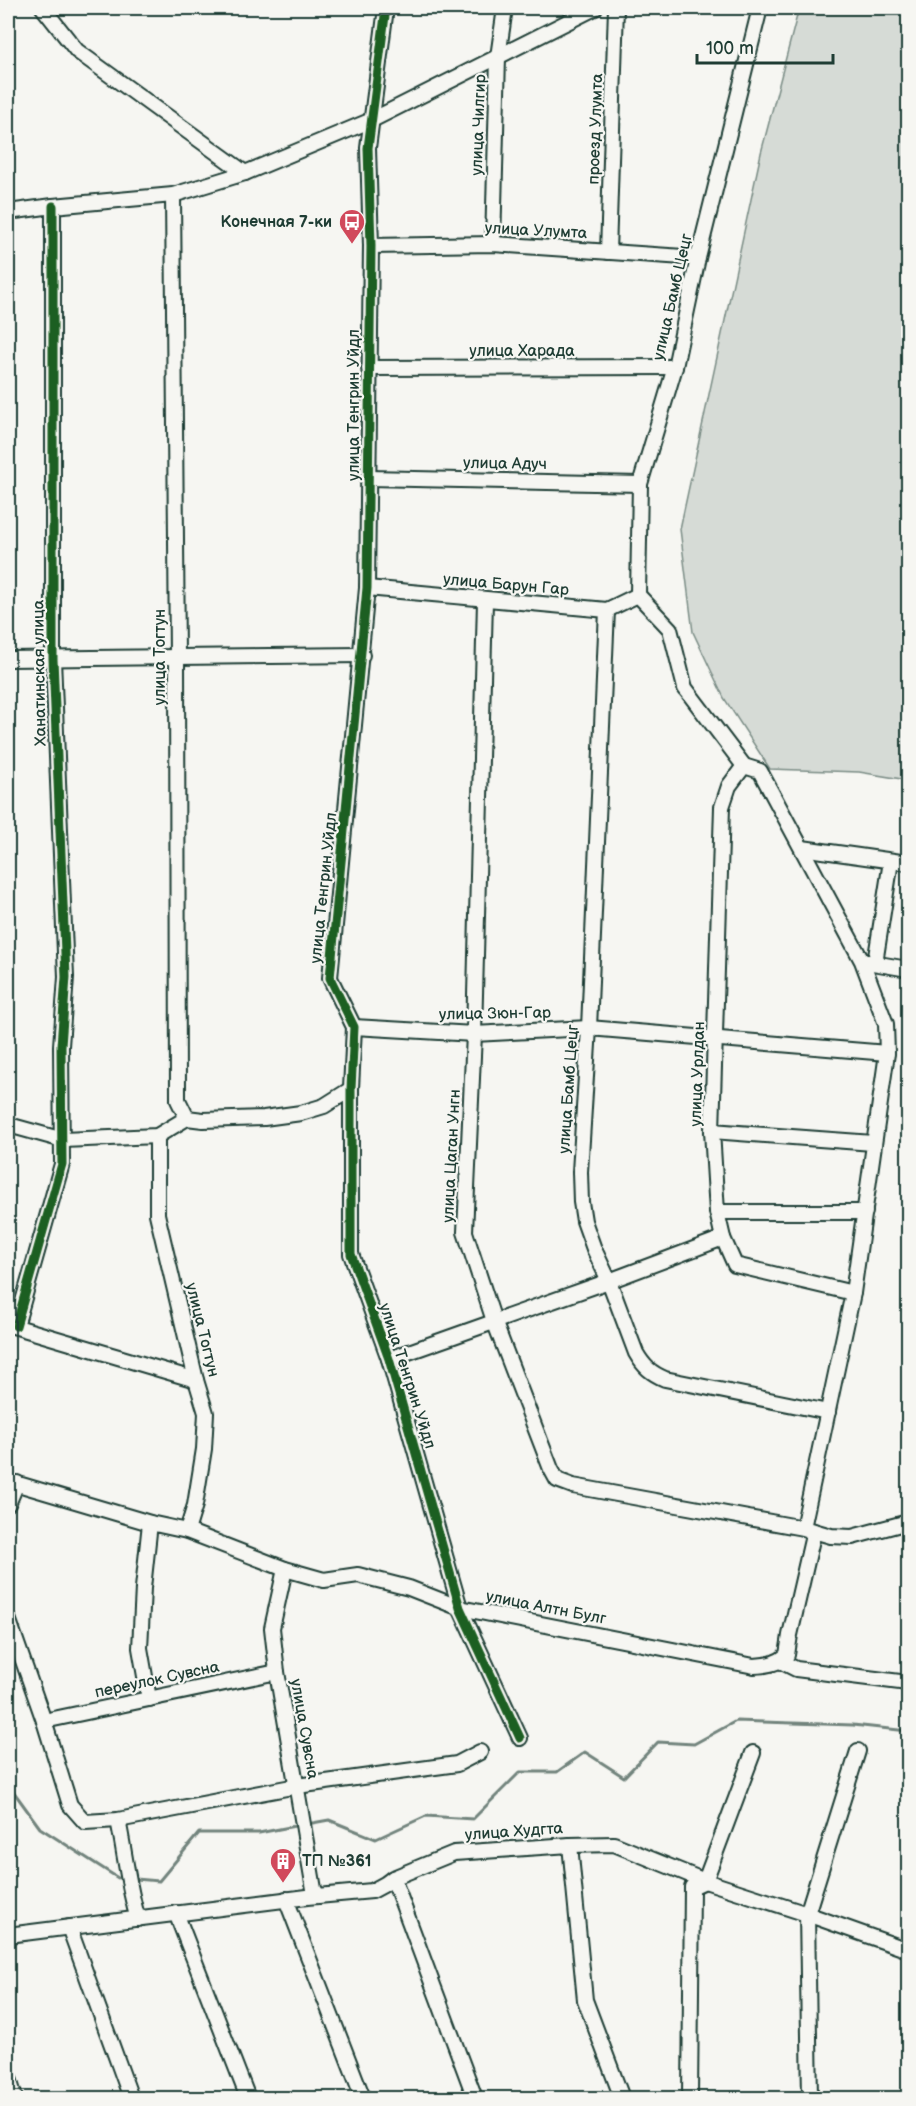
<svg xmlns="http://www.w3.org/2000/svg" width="916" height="2106" font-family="'Balsamiq Sans',sans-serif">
<rect width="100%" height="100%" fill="#f6f6f2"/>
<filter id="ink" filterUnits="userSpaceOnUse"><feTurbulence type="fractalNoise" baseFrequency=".0167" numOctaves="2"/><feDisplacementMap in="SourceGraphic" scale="12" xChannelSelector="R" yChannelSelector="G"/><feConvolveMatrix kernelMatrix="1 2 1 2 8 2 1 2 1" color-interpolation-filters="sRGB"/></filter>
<g filter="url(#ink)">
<polygon fill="#d6dbd6" stroke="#7a8c85" stroke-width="1.5" points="799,8 908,8 908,780 859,772 770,769 724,698 693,632 680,529 761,153"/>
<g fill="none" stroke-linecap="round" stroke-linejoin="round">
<g stroke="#72847d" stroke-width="3">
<polyline points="8,1784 40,1828 118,1878"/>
<polyline points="307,1824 329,1820 376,1839 426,1816 473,1819 520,1772 557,1772 585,1752 624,1777 658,1742 694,1744 736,1721 853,1725 908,1731"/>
<polyline points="136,1879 159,1881 199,1833 259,1833 300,1825"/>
</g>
<g stroke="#1f3d34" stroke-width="18">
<g id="minor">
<polyline points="43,8 77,51 245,173"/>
<polyline points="386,8 368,148 371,246 367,588 330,978 354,1027 351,1089 351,1254 389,1359 460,1608 520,1738"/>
<polyline points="173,195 177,655 178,1100 187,1118"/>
<polyline points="8,212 53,206 173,195 245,173 372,120 595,8"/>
<polyline points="493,244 498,57 505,8"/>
<polyline points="371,246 493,244 698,258"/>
<polyline points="608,252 616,8"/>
<polyline points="369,368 675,367"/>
<polyline points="369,478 640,484"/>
<polyline points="367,588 607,610 638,595"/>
<polyline points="638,595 670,629 685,688 744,766 760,771 862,961 886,1024 887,1053 853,1293 803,1528"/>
<polyline points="638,595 640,484 675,367 698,258 760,8"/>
<polyline points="485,601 474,1034 465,1232 494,1321 551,1469 557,1480 573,1486 803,1528 831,1536 852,1537 908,1522"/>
<path d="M607,610L589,1028L580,1172L581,1202L584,1221L594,1249L609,1281L636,1353C644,1367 651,1373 665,1379L828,1412"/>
<polyline points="8,659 362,655"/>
<polyline points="744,766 729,786 722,807 712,1131 717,1212 723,1238 735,1265 853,1293"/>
<polyline points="802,848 908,863"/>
<polyline points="867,962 908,969"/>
<polyline points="875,963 891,861"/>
<polyline points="354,1027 474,1034 589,1028 887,1053"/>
<polyline points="8,1126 16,1127 63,1140 157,1136 187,1118 203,1120 264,1118 301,1113 324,1106 351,1089"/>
<polyline points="712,1131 873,1143"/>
<polyline points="157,1136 157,1214 196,1380 206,1413 204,1449 195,1505 187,1531"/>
<polyline points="717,1212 865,1212"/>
<polyline points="10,1325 196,1380"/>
<polyline points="16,1326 62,1164 61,1046 66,977 53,659 53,206"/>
<polyline points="389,1359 609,1281 723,1238"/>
<path d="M8,1481L150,1523L187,1531L285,1569L324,1580L358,1575L409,1588L460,1608L754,1666C768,1665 777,1664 787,1655L790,1635L814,1531"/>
<polyline points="8,1504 17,1483"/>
<polyline points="285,1569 272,1628 277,1672 314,1889 318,1896"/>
<polyline points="8,1618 44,1721 70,1805 85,1822 118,1820 297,1786 457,1764 480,1752"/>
<polyline points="780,1661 796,1669 908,1683"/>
<polyline points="149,1699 140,1648 143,1588 150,1523"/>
<polyline points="44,1721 277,1672"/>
<path d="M118,1820C125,1853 128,1887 138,1919"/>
<polyline points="570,1845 585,2000 622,2098"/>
<polyline points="393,1878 475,2098"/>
<polyline points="286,1899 363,2098"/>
<polyline points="176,1913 248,2098"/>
<polyline points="69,1927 131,2098"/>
<polyline points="8,1935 307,1897 372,1891 385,1884 393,1878 454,1853 570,1845 614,1844 705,1881 807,1914 908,1950"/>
<polyline points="8,2075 15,2098"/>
<polyline points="690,2098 692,1887 705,1881 753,1753"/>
<polyline points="810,2098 807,1914 858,1751"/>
</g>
</g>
<use href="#minor" stroke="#f6f6f2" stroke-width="14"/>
<g stroke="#f6f6f2" stroke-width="13">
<g id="cycleway">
<polyline points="386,8 368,148 371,246 367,588 330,978 354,1027 351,1089 351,1254 389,1359 460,1608 520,1738"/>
<polyline points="16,1326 62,1164 61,1046 66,977 53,659 53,206"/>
</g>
</g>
<use href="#cycleway" stroke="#1b5e20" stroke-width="9"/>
</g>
</g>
<defs>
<g id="bus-pin" transform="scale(1.35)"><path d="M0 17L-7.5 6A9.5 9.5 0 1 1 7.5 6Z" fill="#d1495b" stroke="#f6f6f2"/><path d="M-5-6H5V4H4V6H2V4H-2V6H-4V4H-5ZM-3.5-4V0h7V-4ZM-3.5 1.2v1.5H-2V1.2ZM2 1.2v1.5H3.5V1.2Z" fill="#fff"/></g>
<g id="building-pin" transform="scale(1.35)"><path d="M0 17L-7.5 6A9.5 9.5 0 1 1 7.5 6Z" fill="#d1495b" stroke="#f6f6f2"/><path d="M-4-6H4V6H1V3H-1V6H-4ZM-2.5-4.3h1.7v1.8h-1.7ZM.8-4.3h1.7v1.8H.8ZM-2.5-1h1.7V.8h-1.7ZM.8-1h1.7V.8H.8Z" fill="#fff"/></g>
</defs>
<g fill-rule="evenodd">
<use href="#bus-pin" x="352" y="222"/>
<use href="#building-pin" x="283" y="1861"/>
</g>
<g text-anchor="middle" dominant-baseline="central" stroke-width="4.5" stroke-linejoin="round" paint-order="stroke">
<g font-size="16" fill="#1f3d34" stroke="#f6f6f2">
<text transform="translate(479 125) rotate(-88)">улица Чилгир</text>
<text transform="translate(596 129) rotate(-88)">проезд Улумта</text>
<text transform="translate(536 231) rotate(3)">улица Улумта</text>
<text transform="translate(673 297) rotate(-77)">улица Бамб Цецг</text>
<text x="522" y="351">улица Харада</text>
<text transform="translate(354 405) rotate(-90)">улица Тенгрин Уйдл</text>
<text transform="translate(505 464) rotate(1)">улица Адуч</text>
<text transform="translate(506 585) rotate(5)">улица Барун Гар</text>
<text transform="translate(160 657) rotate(-90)">улица Тогтун</text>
<text transform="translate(40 673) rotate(-91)">Ханатинская улица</text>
<text transform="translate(324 888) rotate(-84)">улица Тенгрин Уйдл</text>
<text transform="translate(495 1014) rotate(-1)">улица Зюн-Гар</text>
<text transform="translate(698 1074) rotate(-88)">улица Урлдан</text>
<text transform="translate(569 1089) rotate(-86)">улица Бамб Цецг</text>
<text transform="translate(452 1156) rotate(-87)">улица Цаган Унгн</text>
<text transform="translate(202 1330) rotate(76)">улица Тогтун</text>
<text transform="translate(407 1376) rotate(72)">улица Тенгрин Уйдл</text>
<text transform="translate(546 1608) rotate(11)">улица Алтн Булг</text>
<text transform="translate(157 1680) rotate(-12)">переулок Сувсна</text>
<text transform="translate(304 1729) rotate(80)">улица Сувсна</text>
<text transform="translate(514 1832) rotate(-4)">улица Худгта</text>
</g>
<g font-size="16" font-weight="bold" fill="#1f3d34" stroke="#f6f6f2" text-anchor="end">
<text x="332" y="222">Конечная 7-ки</text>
<text x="302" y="1861" text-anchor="start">ТП №361</text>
</g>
</g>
<rect width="916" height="2106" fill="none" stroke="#f6f6f2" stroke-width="30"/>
<rect x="15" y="15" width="886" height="2076" fill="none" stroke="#1f3d34" stroke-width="2" filter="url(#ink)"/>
<path d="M697 54v9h136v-9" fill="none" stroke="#1f3d34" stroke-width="3"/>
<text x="706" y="54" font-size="18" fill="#1f3d34" stroke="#f6f6f2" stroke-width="4.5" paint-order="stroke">100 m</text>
</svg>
